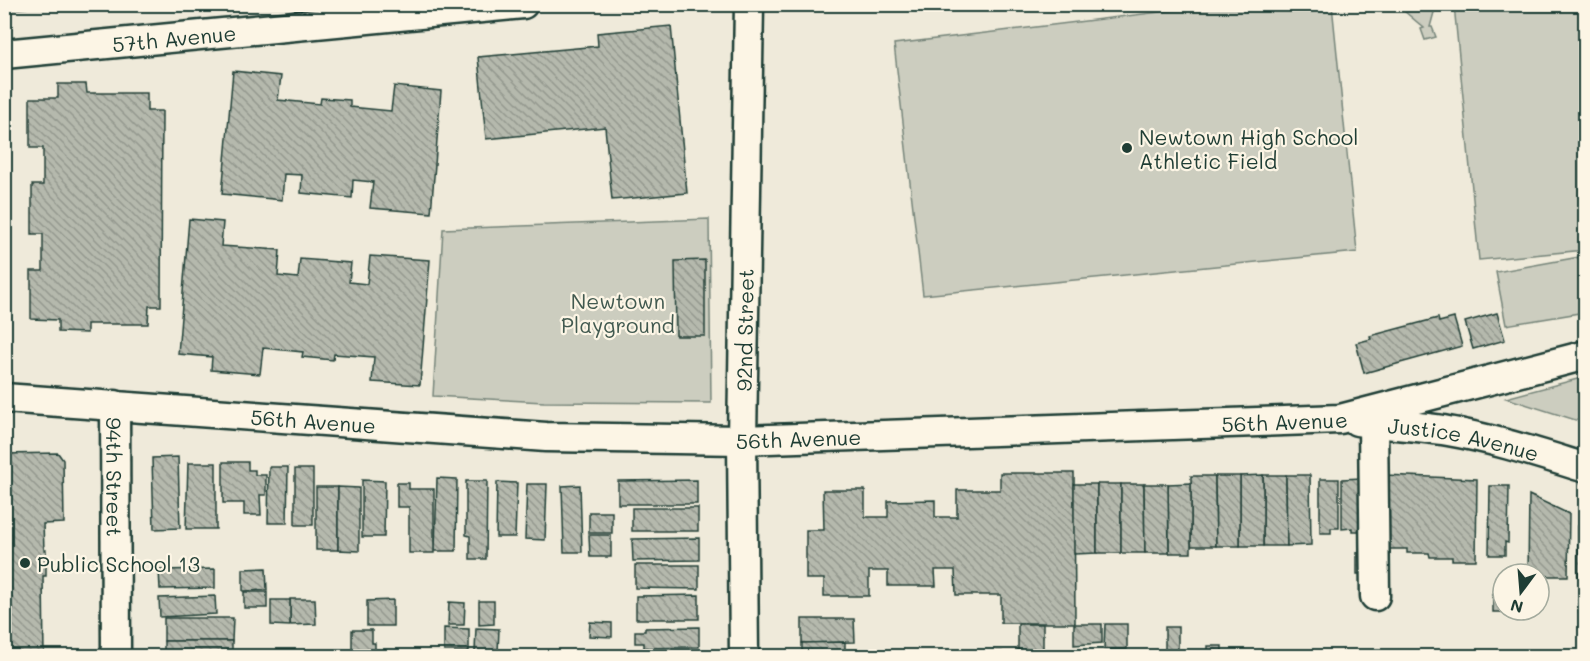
<svg xmlns="http://www.w3.org/2000/svg" width="1590" height="661" font-family="Mali,sans-serif">
<defs>
<pattern id="building-back-hatch" width="6" height="6" patternUnits="userSpaceOnUse" patternTransform="scale(1.5)"><rect width="6" height="6" fill="#b5b9ad"/><path d="M-1 5l2 2M0 0l6 6M5-1l2 2" fill="none" stroke="#93988e"/></pattern>
</defs>
<rect width="100%" height="100%" fill="#efeada"/>
<filter id="ink" filterUnits="userSpaceOnUse"><feTurbulence type="fractalNoise" baseFrequency=".0167" numOctaves="2"/><feDisplacementMap in="SourceGraphic" scale="12" xChannelSelector="R" yChannelSelector="G"/><feConvolveMatrix kernelMatrix="1 2 1 2 8 2 1 2 1" color-interpolation-filters="sRGB"/></filter>
<g filter="url(#ink)">
<g fill="#cccdbf" stroke="#76857a" stroke-width="1.5">
<polygon points="1226,4 1332,5 1357,252 923,295 894,44"/>
<polygon points="1397,5 1436,5 1430,27 1432,27 1436,37 1425,40 1421,29 1424,28"/>
<polygon points="1454,5 1585,5 1585,250 1479,260"/>
<polygon points="709,219 711,403 544,402 433,396 443,229"/>
<polygon points="1585,256 1585,312 1506,325 1496,272"/>
<polygon points="1585,377 1585,423 1506,398"/>
</g>
<g fill="url(#building-back-hatch)" stroke="#1f3d34" stroke-width="1.5">
<polygon points="12,4 58,4 13,9"/>
<polygon points="671,26 687,193 612,200 605,127 486,139 478,57 598,46 597,33"/>
<polygon points="233,71 281,76 278,100 320,104 321,98 350,100 350,107 391,111 394,86 441,91 431,213 370,208 373,182 353,180 352,198 301,193 302,175 284,174 282,200 222,194"/>
<polygon points="58,84 86,84 87,93 147,93 147,111 162,111 161,306 149,306 148,324 87,324 87,333 58,332 58,320 31,319 31,271 43,271 43,234 32,234 32,185 43,185 43,148 30,148 30,98 58,98"/>
<polygon points="189,219 223,222 221,246 280,250 278,276 298,278 300,259 351,263 349,282 367,284 370,256 430,260 420,385 372,382 374,357 334,354 333,360 302,357 303,352 263,348 260,374 211,370 212,357 178,354"/>
<polygon points="705,260 705,336 676,336 675,261"/>
<polygon points="1497,313 1505,340 1473,349 1465,322"/>
<polygon points="1438,318 1439,322 1454,318 1462,346 1364,373 1356,343 1371,339 1370,336"/>
<polygon points="58,453 63,460 64,523 43,524 44,550 46,550 46,576 43,576 44,656 4,656 4,454"/>
<polygon points="178,457 180,528 154,529 152,458"/>
<polygon points="223,462 248,462 248,470 255,470 255,475 266,475 266,495 260,495 261,515 244,515 244,503 223,503"/>
<polygon points="188,463 216,463 216,529 186,529"/>
<polygon points="269,467 288,467 287,523 268,523"/>
<rect x="295" y="469" width="18" height="56"/>
<polygon points="1000,473 1074,473 1075,623 1001,623 1001,595 956,595 955,570 935,570 936,586 888,586 888,571 869,571 869,596 824,596 824,579 806,579 806,530 824,530 823,490 865,490 865,517 888,517 888,501 935,500 935,517 957,517 957,490 1000,490"/>
<polygon points="1263,475 1286,475 1287,546 1263,546"/>
<polygon points="1263,475 1263,546 1240,546 1240,476"/>
<polygon points="1286,475 1310,475 1311,545 1287,546"/>
<polygon points="1384,475 1477,479 1476,560 1452,560 1452,557 1430,557 1429,553 1407,553 1407,549 1385,549"/>
<polygon points="1191,476 1215,476 1216,546 1191,546"/>
<polygon points="1215,476 1240,476 1240,546 1216,546"/>
<polygon points="437,478 457,479 456,551 435,551"/>
<polygon points="1362,478 1362,531 1352,531 1352,528 1342,529 1342,479"/>
<polygon points="1320,479 1339,479 1339,528 1331,528 1331,533 1320,533"/>
<polygon points="362,480 385,481 384,537 362,537"/>
<polygon points="697,480 697,504 618,504 618,481"/>
<polygon points="466,481 487,481 486,559 470,559 470,536 466,535"/>
<polygon points="497,482 517,483 515,537 496,537"/>
<polygon points="397,483 409,483 409,489 434,489 434,553 409,553 409,507 397,507"/>
<polygon points="1191,483 1191,553 1169,553 1168,484"/>
<polygon points="527,484 547,484 545,540 525,539"/>
<polygon points="1074,484 1097,484 1097,553 1074,554"/>
<rect x="1097" y="484" width="24" height="69"/>
<polygon points="1121,484 1144,484 1145,553 1121,553"/>
<polygon points="1144,484 1168,484 1169,553 1145,553"/>
<polygon points="580,485 582,552 564,552 562,486"/>
<polygon points="1490,486 1509,486 1508,543 1505,542 1505,555 1489,555"/>
<rect x="316" y="487" width="22" height="63"/>
<polygon points="338,487 359,488 359,551 338,550"/>
<polygon points="1529,495 1569,514 1568,576 1539,576 1539,574 1528,574"/>
<rect x="632" y="508" width="66" height="23"/>
<rect x="589" y="512" width="23" height="21"/>
<rect x="1578" y="526" width="8" height="50"/>
<polygon points="589,535 611,535 611,557 590,557"/>
<polygon points="699,538 699,560 633,561 632,539"/>
<rect x="1357" y="552" width="13" height="22"/>
<polygon points="635,565 699,565 699,589 635,588"/>
<polygon points="266,568 267,590 243,591 243,569"/>
<polygon points="215,569 215,588 160,589 159,570"/>
<polygon points="1493,590 1503,590 1503,610 1516,610 1516,612 1493,612"/>
<rect x="244" y="592" width="23" height="16"/>
<polygon points="699,595 699,619 636,619 636,596"/>
<polygon points="215,596 216,614 160,617 159,598"/>
<rect x="1579" y="596" width="7" height="17"/>
<polygon points="290,599 315,599 316,624 290,625"/>
<polygon points="271,600 290,600 290,626 271,625"/>
<polygon points="393,600 393,626 367,626 367,601"/>
<polygon points="479,601 494,601 494,624 479,625"/>
<polygon points="449,602 465,603 464,625 448,625"/>
<polygon points="164,618 233,618 232,641 164,641"/>
<polygon points="802,619 854,619 855,642 802,643"/>
<polygon points="590,622 612,623 612,637 589,636"/>
<rect x="1018" y="624" width="25" height="26"/>
<polygon points="1074,624 1102,624 1102,643 1074,645"/>
<polygon points="1105,624 1127,624 1127,649 1104,649"/>
<polygon points="699,627 699,647 644,648 644,643 635,643 635,631 645,631 645,628"/>
<rect x="1165" y="627" width="13" height="23"/>
<polygon points="444,628 469,629 469,651 444,651"/>
<polygon points="476,628 499,629 498,652 475,652"/>
<polygon points="352,630 372,630 372,643 375,643 375,655 352,655"/>
<rect x="164" y="641" width="68" height="15"/>
<polygon points="845,642 845,655 853,655 853,656 802,656 802,643"/>
<rect x="1208" y="646" width="14" height="10"/>
<polygon points="699,651 699,656 623,656 623,652"/>
<rect x="989" y="652" width="13" height="4"/>
</g>
<g fill="none" stroke-linecap="round" stroke-linejoin="round">
<g stroke="#1f3d34" stroke-width="33">
<g id="minor">
<path id="s1" d="M4,54L523,4"/>
<path id="s2" d="M4,398L546,437L742,440L1340,419L1586,355"/>
<path id="s3" d="M115,405L116,656"/>
<path id="s4" d="M1357,421C1387,425 1418,426 1448,431C1495,439 1540,454 1586,468"/>
<polyline points="1373,423 1375,596"/>
<path id="s5" d="M744,656L742,440L749,4"/>
</g>
</g>
<use href="#minor" stroke="#fcf5e5" stroke-width="28"/>
</g>
</g>
<g fill="#1f3d34" stroke="#fcf5e5" stroke-width="2">
<circle cx="1127" cy="148" r="6"/>
<circle cx="25" cy="563" r="6"/>
</g>
<g text-anchor="middle" dominant-baseline="central" stroke-width="4.5" stroke-linejoin="round" paint-order="stroke">
<g font-size="21" fill="#1f3d34" stroke="#fcf5e5">
<text stroke="none"><textPath href="#s1" startOffset="171">57th Avenue</textPath></text>
<text stroke="none"><textPath href="#s5" startOffset="326">92nd Street</textPath></text>
<text stroke="none"><textPath href="#s2" startOffset="1282">56th Avenue</textPath></text>
<text stroke="none"><textPath href="#s2" startOffset="310">56th Avenue</textPath></text>
<text stroke="none"><textPath href="#s2" startOffset="796">56th Avenue</textPath></text>
<text stroke="none"><textPath href="#s4" startOffset="108">Justice Avenue</textPath></text>
<text stroke="none"><textPath href="#s3" startOffset="72">94th Street</textPath></text>
</g>
<g font-size="21" fill="#1f3d34" stroke="#fcf5e5" text-anchor="start">
<text x="1139" y="136">Newtown High School<tspan x="1139" dy="24">Athletic Field</tspan></text>
<text x="37" y="563">Public School 13</text>
</g>
<g font-size="21" fill="#425a50" stroke="#fcf5e5">
<text x="618" y="300">Newtown<tspan x="618" dy="24">Playground</tspan></text>
</g>
</g>
<rect width="1590" height="661" fill="none" stroke="#fcf5e5" stroke-width="24"/>
<rect x="12" y="12" width="1566" height="637" fill="none" stroke="#1f3d34" stroke-width="2" filter="url(#ink)"/>
<g transform="translate(1521 592) rotate(196)"><circle r="28" fill="#fcf5e5" stroke="#a4ab9e" stroke-width="1.5"/>
<path d="M0-4.5L10 22L0 15L-10 22Z" fill="#1f3d34"/>
<text y="-9" font-size="16" font-weight="bold" text-anchor="middle" fill="#1f3d34">N</text>
</g>
</svg>
